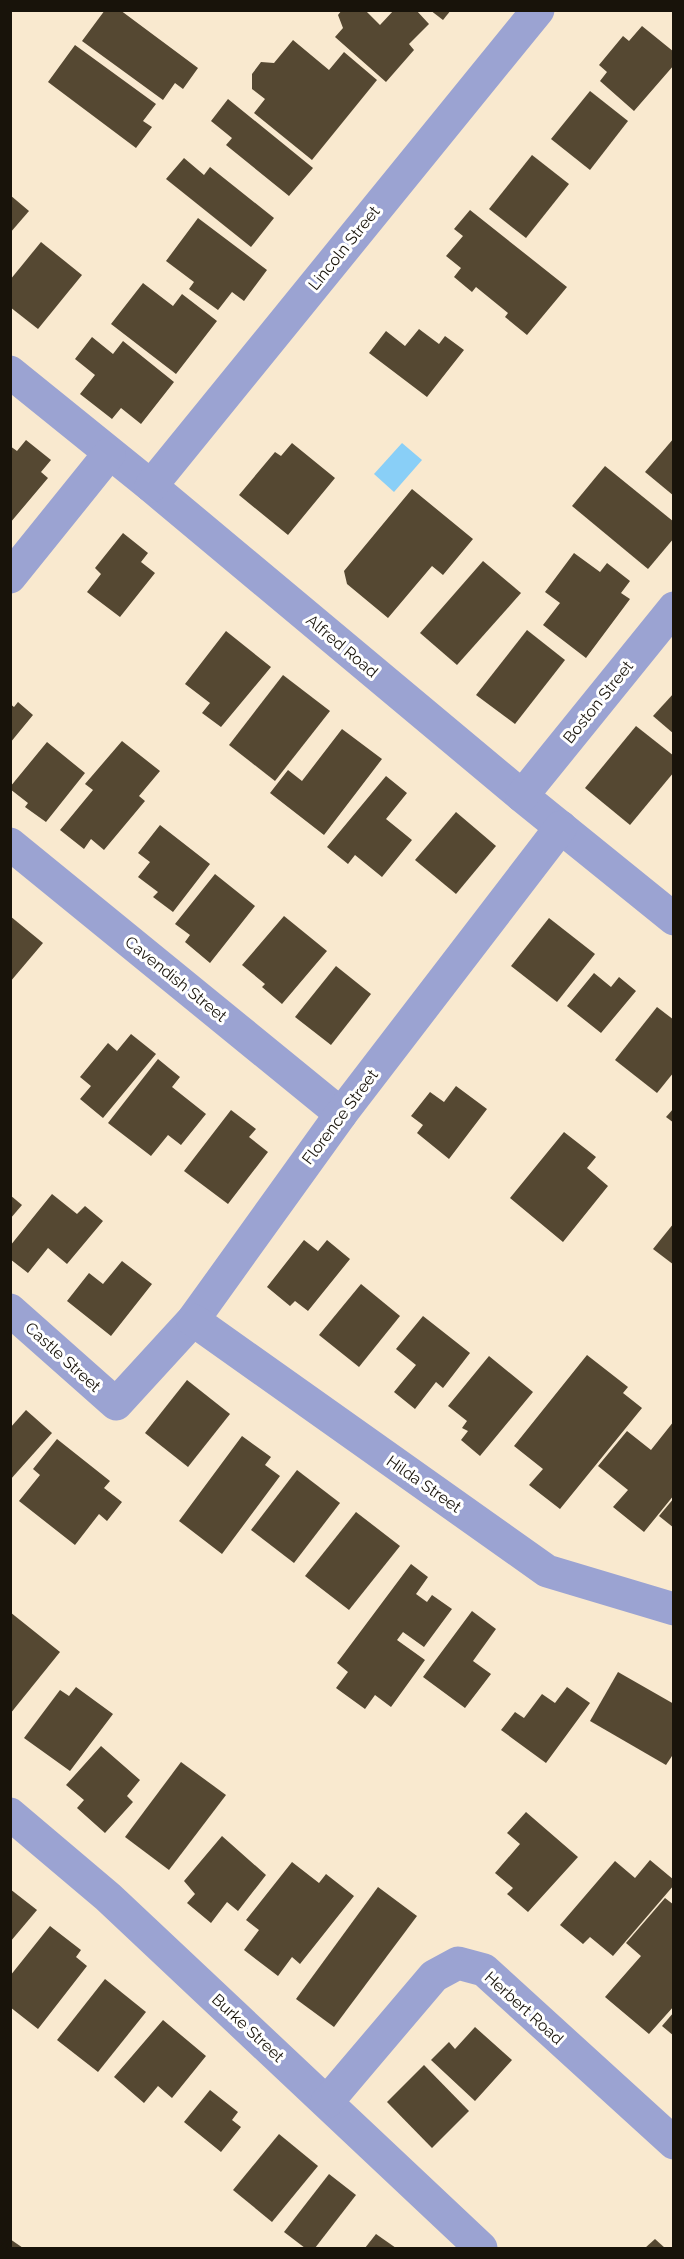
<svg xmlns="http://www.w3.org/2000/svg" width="684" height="2259" font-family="Raleway,sans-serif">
<rect width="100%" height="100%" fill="#f9e9cf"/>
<polygon fill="#89cff7" points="402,443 422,460 394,492 374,474"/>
<g fill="#554832">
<polygon points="105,10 120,10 198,68 183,89 175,83 163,100 82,41"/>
<polygon points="342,10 365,10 380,25 394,10 416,10 429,24 409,44 414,50 386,82 335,37 343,28 338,15"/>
<polygon points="430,10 451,10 443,20"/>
<polygon points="642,26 674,52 674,65 634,111 600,81 607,72 599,65 623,36 629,41"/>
<polygon points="293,40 329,70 344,52 377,80 312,160 254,113 265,99 252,89 252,74 261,62 274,63"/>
<polygon points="75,45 156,104 143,121 152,127 136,148 48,82"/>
<polygon points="590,91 628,121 590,170 551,139"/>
<polygon points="228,99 313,168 289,196 226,145 232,138 211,121"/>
<polygon points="532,155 569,184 526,238 489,209"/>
<polygon points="184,158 204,175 210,167 274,218 251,247 166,179"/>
<polygon points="10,195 29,211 10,233"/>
<polygon points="470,210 567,287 527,335 505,317 508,313 476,287 472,292 454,277 461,268 446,256 463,236 454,229"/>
<polygon points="198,218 267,270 244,301 232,292 218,310 189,289 194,282 166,261"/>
<polygon points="41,242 82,275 38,329 10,307 10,280"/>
<polygon points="143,283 173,306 182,294 217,321 176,374 111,324"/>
<polygon points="419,329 439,344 445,336 464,350 427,397 369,353 386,331 405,346"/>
<polygon points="92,337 113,354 123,341 174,382 141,424 121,408 112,419 80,394 95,375 75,359"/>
<polygon points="674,438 674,496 645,472"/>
<polygon points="26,440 51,460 41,472 48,478 10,523 10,446 17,451"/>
<polygon points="292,443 335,478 288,535 239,495 275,452 281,456"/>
<polygon points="605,466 674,522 674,538 648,569 572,506"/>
<polygon points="412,489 473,539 443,575 432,566 388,618 347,584 344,571"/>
<polygon points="123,533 148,553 141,562 155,573 120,617 87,592 101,574 95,568"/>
<polygon points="574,553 600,572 607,563 630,581 621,593 630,599 586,658 543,625 560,603 545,592"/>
<polygon points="483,561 521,593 457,665 420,633"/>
<polygon points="527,630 565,660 515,724 476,695"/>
<polygon points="226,631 271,667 221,727 202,713 210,703 185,684"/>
<polygon points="283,675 330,711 275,781 229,745"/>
<polygon points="674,693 674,734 653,716"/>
<polygon points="18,702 33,715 10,743 10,704 14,707"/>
<polygon points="636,726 674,756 674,772 630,825 585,788"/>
<polygon points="342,729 382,759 324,835 270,793 288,770 302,781"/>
<polygon points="122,741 160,771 139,796 145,801 104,850 91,839 84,849 60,830 93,790 85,784"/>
<polygon points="47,742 85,773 46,822 25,807 28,803 10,789 10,787"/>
<polygon points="386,776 407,793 386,819 412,840 382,877 355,855 348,864 327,847"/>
<polygon points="456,812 496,846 456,894 415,860"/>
<polygon points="160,825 210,864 173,912 153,897 158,892 138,877 150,862 138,853"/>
<polygon points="215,874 255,906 210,963 185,942 190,935 175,924"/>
<polygon points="10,916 43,943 10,982"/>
<polygon points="284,916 327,951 282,1004 262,987 265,984 242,965"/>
<polygon points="549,918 595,954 557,1002 511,966"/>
<polygon points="336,966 371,994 331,1045 295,1017"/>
<polygon points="594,973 611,987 619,977 636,991 601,1033 567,1006"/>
<polygon points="657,1007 674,1020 674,1072 657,1093 615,1060"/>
<polygon points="131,1034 156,1054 103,1118 80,1099 91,1086 80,1077 108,1043 117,1051"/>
<polygon points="158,1059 180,1077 172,1087 206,1114 181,1145 168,1135 151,1156 108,1123"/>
<polygon points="456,1086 487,1109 449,1159 417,1133 423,1125 411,1116 430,1092 444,1102"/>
<polygon points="674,1108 674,1123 666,1117"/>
<polygon points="231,1110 256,1129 249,1137 268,1152 228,1204 184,1171"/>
<polygon points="564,1132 596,1157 587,1168 608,1186 563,1242 510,1198"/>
<polygon points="52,1194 77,1214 85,1206 103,1221 67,1264 48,1248 28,1273 10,1259 10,1246"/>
<polygon points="10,1195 22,1205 10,1219"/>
<polygon points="674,1223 674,1265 653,1249"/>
<polygon points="304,1240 318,1251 327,1240 350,1259 308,1311 295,1301 290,1306 267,1287"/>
<polygon points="122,1261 152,1284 111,1336 67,1301 89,1273 103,1284"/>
<polygon points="361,1284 400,1316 359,1367 319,1335"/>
<polygon points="423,1316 470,1353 443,1388 436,1382 415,1409 394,1392 416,1365 396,1349"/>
<polygon points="587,1355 628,1387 623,1393 642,1408 560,1509 529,1485 543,1469 514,1446"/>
<polygon points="489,1356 533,1392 480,1456 461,1440 468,1431 462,1428 467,1421 448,1406"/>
<polygon points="187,1380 230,1414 188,1467 145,1433"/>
<polygon points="26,1410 52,1433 10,1480 10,1428"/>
<polygon points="674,1421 674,1495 644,1532 613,1507 628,1490 598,1466 627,1431 651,1450"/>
<polygon points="242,1436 271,1457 265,1465 280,1476 222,1554 179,1521"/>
<polygon points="57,1439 110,1481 104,1488 122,1502 107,1521 99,1514 75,1545 19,1501 40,1475 33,1469"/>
<polygon points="297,1470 340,1503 294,1563 251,1530"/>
<polygon points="674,1498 674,1528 659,1516"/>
<polygon points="356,1512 400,1546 349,1610 305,1576"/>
<polygon points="411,1564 428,1577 416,1594 427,1602 432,1595 452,1609 424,1647 403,1632 397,1640 425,1660 391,1707 375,1695 365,1709 336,1688 348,1672 337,1663"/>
<polygon points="472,1611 496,1629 473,1661 491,1674 465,1708 423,1677"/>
<polygon points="10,1612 60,1652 10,1714"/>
<polygon points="618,1672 674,1704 674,1753 666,1765 590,1721"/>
<polygon points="76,1687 113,1714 70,1771 24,1738 60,1690 69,1696"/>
<polygon points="567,1687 590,1703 546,1763 501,1730 515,1712 524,1718 542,1694 555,1703"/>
<polygon points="101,1746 140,1780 127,1796 133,1802 105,1833 77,1808 84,1800 66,1785"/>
<polygon points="181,1762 226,1795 169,1870 125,1837"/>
<polygon points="526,1812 578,1857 528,1912 507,1894 513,1888 495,1873 520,1844 507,1833"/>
<polygon points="222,1836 266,1875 238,1911 227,1902 211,1923 187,1903 195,1894 184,1881"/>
<polygon points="650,1860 674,1880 674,1885 613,1956 590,1937 583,1944 560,1925 615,1861 635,1878"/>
<polygon points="292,1862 319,1883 326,1874 354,1896 300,1964 292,1957 278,1976 244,1950 259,1930 246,1920"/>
<polygon points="378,1887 417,1916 334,2027 296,1999"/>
<polygon points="10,1889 37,1910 10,1942"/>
<polygon points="665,1898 674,1905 674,2006 649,2034 605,1997 641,1956 626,1943"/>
<polygon points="50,1926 81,1950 76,1957 87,1966 38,2029 10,2007 10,1976"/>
<polygon points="105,1979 146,2012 98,2072 57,2040"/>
<polygon points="674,2012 674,2036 662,2026"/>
<polygon points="163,2020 206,2056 172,2098 158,2086 144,2103 114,2077"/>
<polygon points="475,2027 512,2060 475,2101 431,2060 449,2042 455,2049"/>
<polygon points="424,2065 469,2111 432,2148 387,2102"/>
<polygon points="210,2090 238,2112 232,2120 241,2127 221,2152 184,2122"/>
<polygon points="279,2134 318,2166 272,2222 233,2190"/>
<polygon points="329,2174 356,2195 315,2248 305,2248 284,2232"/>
<polygon points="376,2234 396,2248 365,2248"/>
<polygon points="10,2239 23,2248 10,2248"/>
<polygon points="655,2239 665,2248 645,2248"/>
</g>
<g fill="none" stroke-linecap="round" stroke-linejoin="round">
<g stroke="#9ba3d2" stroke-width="33">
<polyline points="10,372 151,486 522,796 674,919"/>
<polyline points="151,486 538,10"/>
<polyline points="10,577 109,454"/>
<polyline points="522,796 674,608"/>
<polyline points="10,844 341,1114"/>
<polyline points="10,1310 116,1404 193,1320 341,1114 561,827"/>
<polyline points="193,1320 547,1571 674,1609"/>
<polyline points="10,1814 108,1897 481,2248"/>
<polyline points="327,2102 434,1976 458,1963 484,1970 674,2143"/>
</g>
</g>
<g text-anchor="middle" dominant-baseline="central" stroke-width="6" stroke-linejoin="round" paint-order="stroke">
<g font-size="16" fill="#18130a" stroke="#fff">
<text transform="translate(344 248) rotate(-51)">Lincoln Street</text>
<text transform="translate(342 646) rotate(40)">Alfred Road</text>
<text transform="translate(598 702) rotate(-51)">Boston Street</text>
<text transform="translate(176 979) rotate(39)">Cavendish Street</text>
<text transform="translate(340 1117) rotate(-53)">Florence Street</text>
<text transform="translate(63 1357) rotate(42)">Castle Street</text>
<text transform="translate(424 1484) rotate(35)">Hilda Street</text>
<text transform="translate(524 2008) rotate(42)">Herbert Road</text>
<text transform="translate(248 2028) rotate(43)">Burke Street</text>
</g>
</g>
<rect width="684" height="2259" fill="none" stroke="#18130a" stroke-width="24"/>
</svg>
